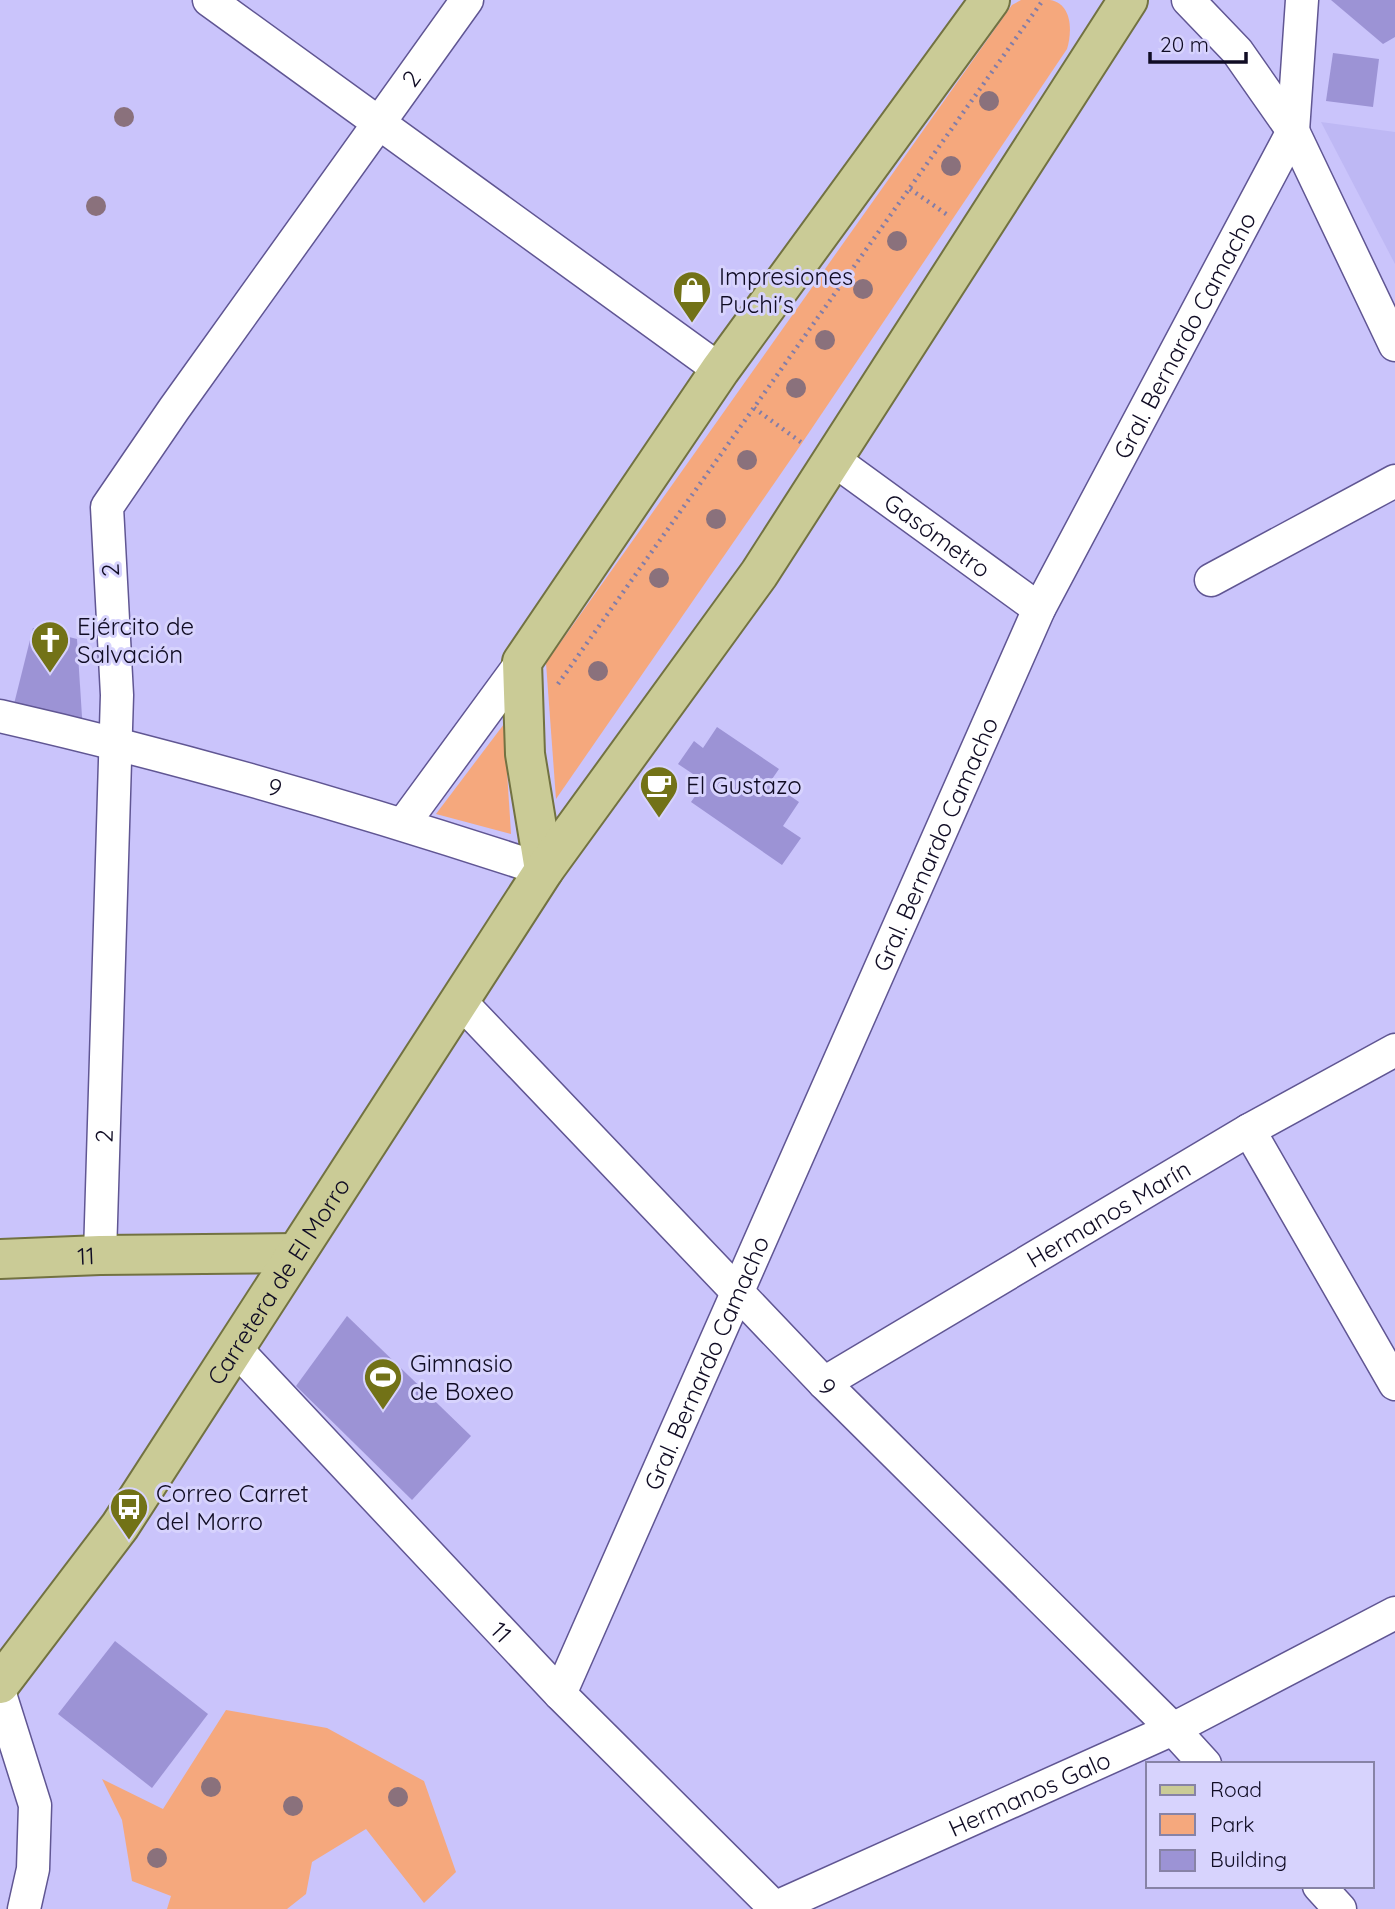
<svg xmlns="http://www.w3.org/2000/svg" width="1395" height="1909" font-family="Quicksand,sans-serif">
<rect width="100%" height="100%" fill="#cac4fb"/>
<polygon fill="#beb8f4" points="1321,122 1395,132 1395,264"/>
<g fill="#f5a87d">
<path d="M1021,0C1030,0 1041,0 1050,0C1073,4 1072,33 1067,49L802,443L556,799L546,663L1012,5Z"/>
<polygon points="504,724 511,834 436,814"/>
<polygon points="226,1710 327,1728 424,1781 456,1872 424,1903 366,1829 312,1862 306,1894 287,1909 167,1909 171,1896 132,1881 122,1820 102,1779 163,1809"/>
</g>
<g fill="#9c93d5">
<polygon points="1331,0 1395,0 1395,37 1383,44"/>
<polygon points="1333,53 1379,59 1373,107 1326,101"/>
<polygon points="33,628 77,639 83,732 13,708"/>
<polygon points="717,727 779,769 770,782 799,802 783,826 801,838 782,865 691,802 705,782 678,764 694,741 703,748"/>
<polygon points="347,1316 471,1436 412,1500 296,1386"/>
<polygon points="115,1641 208,1714 152,1788 58,1714"/>
</g>
<g fill="none" stroke-linecap="round" stroke-linejoin="round">
<g stroke="#605693" stroke-width="35">
<g id="minor">
<polyline points="209,0 720,370"/>
<polyline points="1188,0 1237,51 1293,131 1395,345"/>
<path id="s1" d="M834,460L1039,609"/>
<polyline points="1211,580 1395,481"/>
<path id="s2" d="M0,716C184,758 365,811 544,870"/>
<polyline points="404,823 522,662"/>
<path id="s3" d="M459,1000L824,1383L1173,1729L1205,1764"/>
<polyline points="1249,1130 1395,1384"/>
<path id="s4" d="M100,1255L117,695L107,507L174,409L467,0"/>
<path id="s5" d="M236,1349L560,1694L776,1909"/>
<path id="s6" d="M824,1383L1249,1130L1395,1050"/>
<polyline points="0,1694 35,1805 33,1869 24,1909"/>
<path id="s7" d="M560,1694L1039,609L1293,131L1302,0"/>
<polyline points="1319,1886 1340,1909"/>
<path id="s8" d="M772,1909L1173,1729L1395,1613"/>
</g>
</g>
<g stroke="#727241" stroke-width="42">
<g id="major">
<polyline points="544,870 525,754 522,662 720,370 990,0"/>
<path id="s9" d="M0,1259L100,1255L296,1253"/>
<path id="s10" d="M0,1684L120,1526L544,870L759,574L1128,0"/>
</g>
</g>
<g stroke="#827da8" stroke-width="4.5" stroke-dasharray="2 5" stroke-linecap="butt">
<polyline points="910,189 949,216"/>
<polyline points="754,408 802,443"/>
<polyline points="558,684 1043,0"/>
</g>
<use href="#minor" stroke="#fff" stroke-width="32"/>
<use href="#major" stroke="#cacb96" stroke-width="38"/>
</g>
<g fill="#8a717c">
<circle cx="989" cy="101" r="10"/>
<circle cx="124" cy="117" r="10"/>
<circle cx="951" cy="166" r="10"/>
<circle cx="96" cy="206" r="10"/>
<circle cx="897" cy="241" r="10"/>
<circle cx="863" cy="289" r="10"/>
<circle cx="825" cy="340" r="10"/>
<circle cx="796" cy="388" r="10"/>
<circle cx="747" cy="460" r="10"/>
<circle cx="716" cy="519" r="10"/>
<circle cx="659" cy="578" r="10"/>
<circle cx="598" cy="671" r="10"/>
<circle cx="211" cy="1787" r="10"/>
<circle cx="398" cy="1797" r="10"/>
<circle cx="293" cy="1806" r="10"/>
<circle cx="157" cy="1858" r="10"/>
</g>
<defs>
<g id="shop-pin" transform="scale(2.0125)"><path d="M0 17L-7.5 6A9.5 9.5 0 1 1 7.5 6Z" fill="#727217" stroke="#d7d3fd"/><path d="M-5-2.5h2.3a2.7 3.5 0 0 1 5.4 0H5L5.5 6h-11ZM-1.5-2.5h3a1.5 2.3 0 0 0-3 0Z" fill="#fff"/></g>
<g id="church-pin" transform="scale(2.0125)"><path d="M0 17L-7.5 6A9.5 9.5 0 1 1 7.5 6Z" fill="#727217" stroke="#d7d3fd"/><path d="M-1.2-6h2.4v3.5h3.3v2.4h-3.3V6h-2.4V-.1h-3.3v-2.4h3.3Z" fill="#fff"/></g>
<g id="cafe-pin" transform="scale(2.0125)"><path d="M0 17L-7.5 6A9.5 9.5 0 1 1 7.5 6Z" fill="#727217" stroke="#d7d3fd"/><path d="M-5.5-4.5H6V0H3Q3 3.5 0 3.5H-2.5Q-5.5 3.5-5.5 0ZM3-3.2v2h1.7v-2ZM-6 4.5H4V6H-6Z" fill="#fff"/></g>
<g id="stadium-pin" transform="scale(2.0125)"><path d="M0 17L-7.5 6A9.5 9.5 0 1 1 7.5 6Z" fill="#727217" stroke="#d7d3fd"/><path d="M0-5a6.5 5 0 1 0 0 10a6.5 5 0 1 0 0-10ZM-3.5-1.8h7v3.6h-7Z" fill="#fff"/></g>
<g id="bus-pin" transform="scale(2.0125)"><path d="M0 17L-7.5 6A9.5 9.5 0 1 1 7.5 6Z" fill="#727217" stroke="#d7d3fd"/><path d="M-5-6H5V4H4V6H2V4H-2V6H-4V4H-5ZM-3.5-4V0h7V-4ZM-3.5 1.2v1.5H-2V1.2ZM2 1.2v1.5H3.5V1.2Z" fill="#fff"/></g>
</defs>
<g fill-rule="evenodd">
<use href="#shop-pin" x="692" y="290"/>
<use href="#church-pin" x="50" y="640"/>
<use href="#cafe-pin" x="659" y="785"/>
<use href="#stadium-pin" x="383" y="1377"/>
<use href="#bus-pin" x="129" y="1507"/>
</g>
<g text-anchor="middle" dominant-baseline="central" stroke-width="6" stroke-linejoin="round" paint-order="stroke">
<g font-size="24" fill="#100c24" stroke="#d7d3fd">
<text stroke="none"><textPath href="#s4" startOffset="1274">2</textPath></text>
<text stroke="none"><textPath href="#s7" startOffset="1496">Gral. Bernardo Camacho</textPath></text>
<text stroke="none"><textPath href="#s1" startOffset="128">Gasómetro</textPath></text>
<text transform="translate(110 570) rotate(-93)">2</text>
<text stroke="none"><textPath href="#s2" startOffset="284">9</textPath></text>
<text stroke="none"><textPath href="#s7" startOffset="929">Gral. Bernardo Camacho</textPath></text>
<text stroke="none"><textPath href="#s4" startOffset="119">2</textPath></text>
<text stroke="none"><textPath href="#s6" startOffset="331">Hermanos Marín</textPath></text>
<text stroke="none"><textPath href="#s9" startOffset="86">11</textPath></text>
<text stroke="none"><textPath href="#s10" startOffset="490">Carretera de El Morro</textPath></text>
<text stroke="none"><textPath href="#s7" startOffset="362">Gral. Bernardo Camacho</textPath></text>
<text stroke="none"><textPath href="#s3" startOffset="534">9</textPath></text>
<text stroke="none"><textPath href="#s5" startOffset="388">11</textPath></text>
<text stroke="none"><textPath href="#s8" startOffset="282">Hermanos Galo</textPath></text>
</g>
<g font-size="24" fill="#100c24" stroke="#d7d3fd" text-anchor="start">
<text x="719" y="276">Impresiones<tspan x="719" dy="28">Puchi's</tspan></text>
<text x="77" y="626">Ejército de<tspan x="77" dy="28">Salvación</tspan></text>
<text x="686" y="785">El Gustazo</text>
<text x="410" y="1363">Gimnasio<tspan x="410" dy="28">de Boxeo</tspan></text>
<text x="156" y="1493">Correo Carret<tspan x="156" dy="28">del Morro</tspan></text>
</g>
</g>
<rect x="1146" y="1762" width="228" height="126" fill="#d7d3fd" stroke="#8783a6" stroke-width="2"/>
<rect x="1160" y="1785" width="35" height="10" fill="#cacb96" stroke="#8783a6" stroke-width="2"/>
<text x="1210" y="1797" font-size="21" fill="#100c24">Road</text>
<rect x="1160" y="1814" width="35" height="21" fill="#f5a87d" stroke="#8783a6" stroke-width="2"/>
<text x="1210" y="1832" font-size="21" fill="#100c24">Park</text>
<rect x="1160" y="1850" width="35" height="21" fill="#9c93d5" stroke="#8783a6" stroke-width="2"/>
<text x="1210" y="1867" font-size="21" fill="#100c24">Building</text>
<path d="M1150 52v10h96v-10" fill="none" stroke="#100c24" stroke-width="3.5"/>
<text x="1160" y="52" font-size="21" fill="#100c24" stroke="#d7d3fd" stroke-width="5" paint-order="stroke">20 m</text>
</svg>
